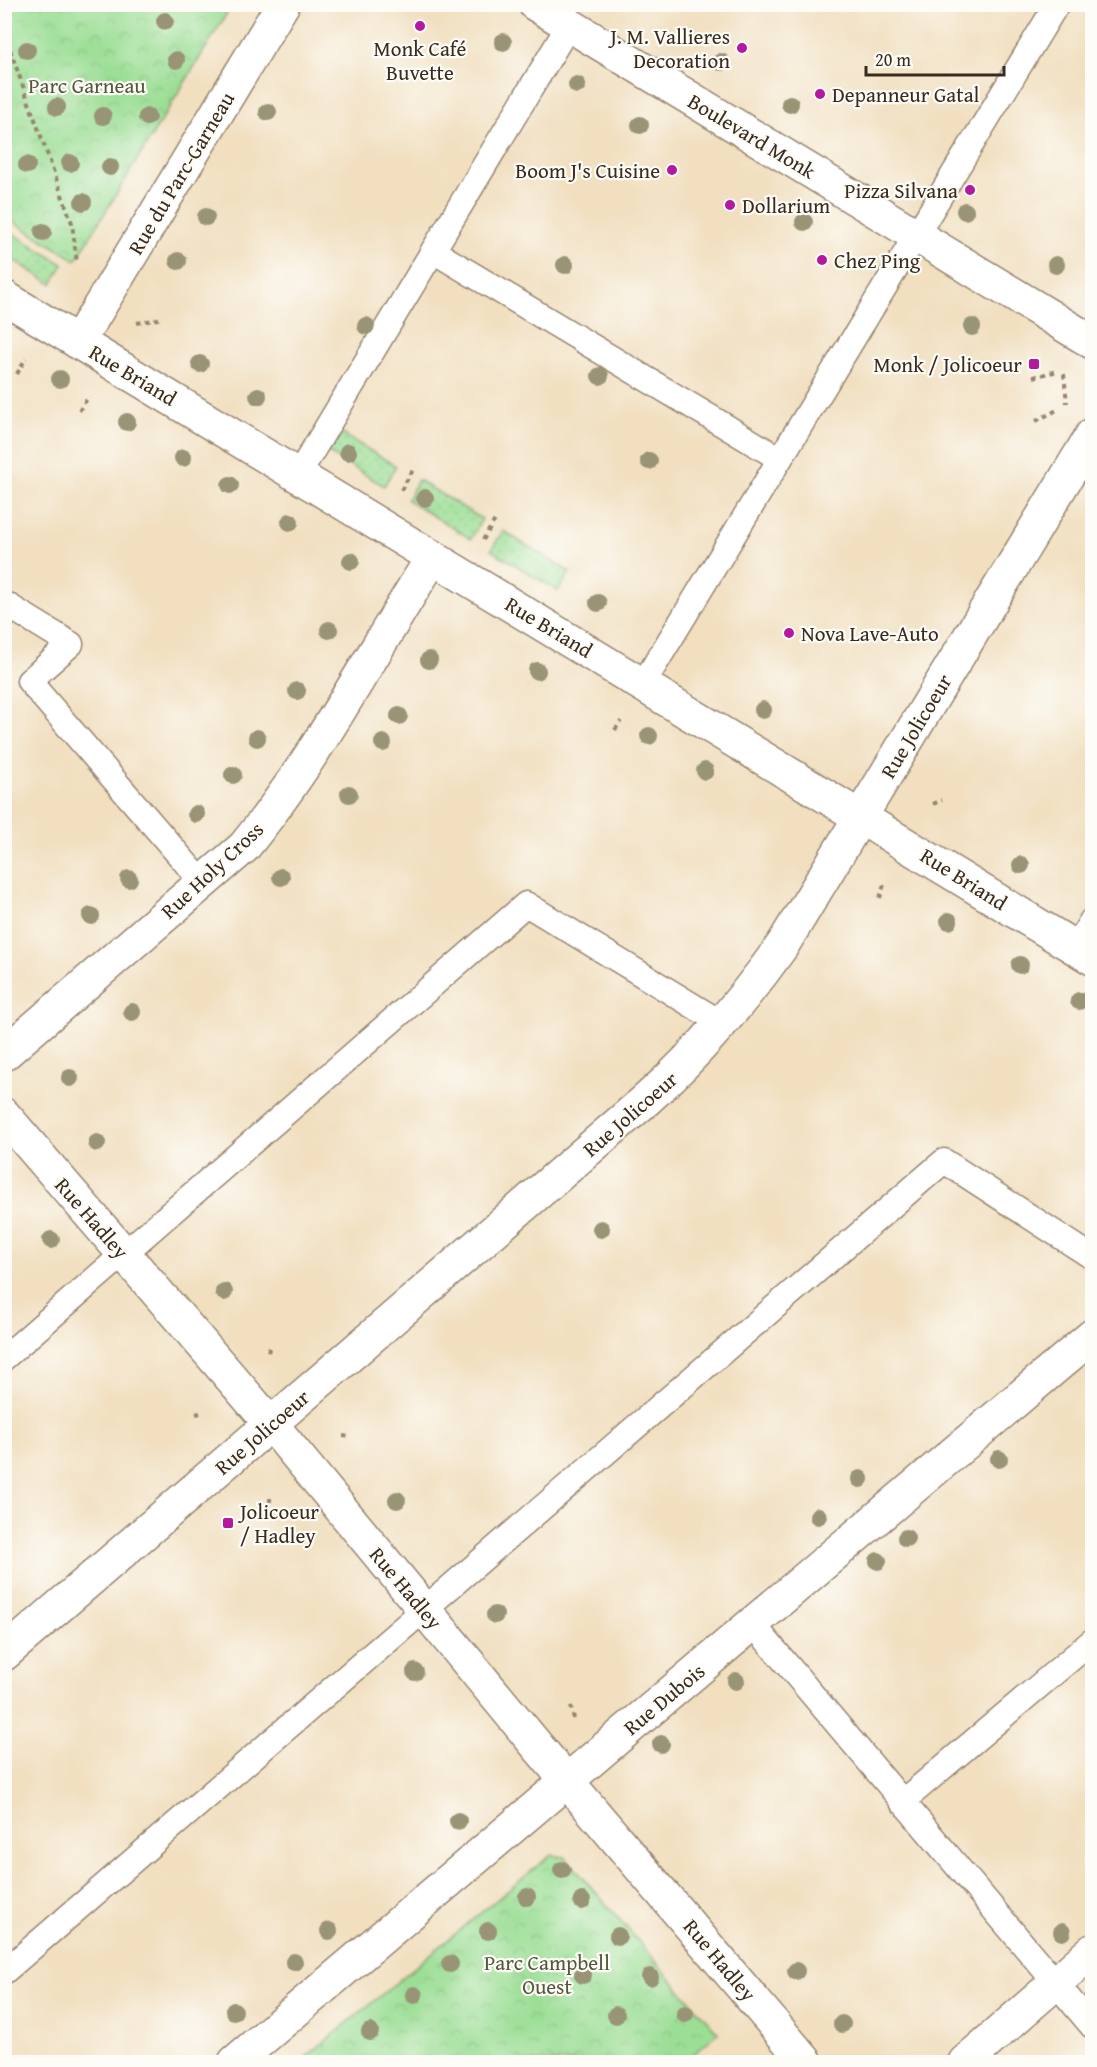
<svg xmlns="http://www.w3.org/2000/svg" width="1097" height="2067" font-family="'Gentium Book Plus',serif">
<defs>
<pattern id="grass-dots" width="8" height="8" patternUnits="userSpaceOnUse" patternTransform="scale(1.5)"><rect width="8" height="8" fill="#9bde95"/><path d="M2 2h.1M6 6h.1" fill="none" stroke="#86bf80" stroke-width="1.8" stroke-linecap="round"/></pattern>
<pattern id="park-crowns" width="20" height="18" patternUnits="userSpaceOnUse" patternTransform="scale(1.5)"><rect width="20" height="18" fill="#9bde95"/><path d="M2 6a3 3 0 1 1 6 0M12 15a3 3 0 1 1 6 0" fill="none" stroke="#86bf80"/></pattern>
</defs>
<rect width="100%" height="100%" fill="#fdfcf7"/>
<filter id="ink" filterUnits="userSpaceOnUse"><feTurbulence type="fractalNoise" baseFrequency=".0167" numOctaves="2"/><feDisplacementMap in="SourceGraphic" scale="12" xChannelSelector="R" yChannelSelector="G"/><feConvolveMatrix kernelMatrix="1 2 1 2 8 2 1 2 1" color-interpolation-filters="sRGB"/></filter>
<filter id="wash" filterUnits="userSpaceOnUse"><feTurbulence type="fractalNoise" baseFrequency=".008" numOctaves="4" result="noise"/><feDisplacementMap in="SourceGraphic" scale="24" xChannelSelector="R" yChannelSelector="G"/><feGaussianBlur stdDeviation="1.35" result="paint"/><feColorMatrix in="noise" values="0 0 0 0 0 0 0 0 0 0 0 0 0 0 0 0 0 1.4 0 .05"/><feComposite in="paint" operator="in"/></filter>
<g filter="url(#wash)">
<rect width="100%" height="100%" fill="#f1dfc0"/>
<g fill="url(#grass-dots)" stroke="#6b845a" stroke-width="1.5">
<polygon points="5,229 63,264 52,284 5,255"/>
<polygon points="339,432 396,466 384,486 327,452"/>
<polygon points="418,480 482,519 471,539 407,500"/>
<polygon points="503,531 570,572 558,591 491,550"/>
</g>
<g fill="url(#park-crowns)" stroke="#6b845a" stroke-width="1.5">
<polygon points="4,5 232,5 76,260 5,217"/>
<polygon points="551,1855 565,1857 718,2033 684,2062 300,2062"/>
</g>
</g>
<g filter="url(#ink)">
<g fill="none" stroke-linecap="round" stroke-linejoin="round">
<g stroke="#96846f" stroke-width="27">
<g id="service">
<polyline points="433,251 780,459"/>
<polyline points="298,475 569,25"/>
<polyline points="4,603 71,644 29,681 203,883"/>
<polyline points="643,684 1057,4"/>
<polyline points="1075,948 1092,920"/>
<polyline points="4,1358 526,904 723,1024"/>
<polyline points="752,1623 1092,2026"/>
<polyline points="902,1802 1092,1641"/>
<polyline points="4,1972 944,1161 1092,1257"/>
</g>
</g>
<g stroke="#96846f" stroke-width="36">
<g id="minor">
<polyline points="4,297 1092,958"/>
<polyline points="78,342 283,4"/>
<path d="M4,1054L244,847C317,758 371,654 433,557"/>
<polyline points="4,1115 271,1424 538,1747 806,2062"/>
<polyline points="235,2062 1092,1336"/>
<polyline points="965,2062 1092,1951"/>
</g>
</g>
<g stroke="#96846f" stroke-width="36">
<g id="tertiary">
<polyline points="535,4 1092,342"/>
<path d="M4,1654L647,1099C699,1053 741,1003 782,946L1092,435"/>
</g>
</g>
<g stroke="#96846f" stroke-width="4" stroke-dasharray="4.5 4.5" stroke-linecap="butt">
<polyline points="346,10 347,4"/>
<polyline points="4,33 72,223 77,263"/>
<polyline points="137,323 163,318"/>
<polyline points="17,374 26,358"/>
<polyline points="1064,374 1067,403"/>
<polyline points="1033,377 1058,371"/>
<polyline points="79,411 89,396"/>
<polyline points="1036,421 1059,409"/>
<polyline points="401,490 413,470"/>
<polyline points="483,540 495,520"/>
<polyline points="615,730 621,721"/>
<polyline points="933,804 942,800"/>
<polyline points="880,898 885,881"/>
<polyline points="268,1352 270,1346"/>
<polyline points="196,1414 200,1413"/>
<polyline points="343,1436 350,1437"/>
<polyline points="270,1502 270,1498"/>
<polyline points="571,1706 574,1719"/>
</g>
<use href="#service" stroke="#fff" stroke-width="24"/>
<use href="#minor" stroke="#fff" stroke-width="33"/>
<use href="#tertiary" stroke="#fff" stroke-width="33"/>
</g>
<g fill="#9a9477">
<circle cx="165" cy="21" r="9"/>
<circle cx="503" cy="42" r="9"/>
<circle cx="27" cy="50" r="9"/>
<circle cx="176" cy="60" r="9"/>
<circle cx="721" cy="62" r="9"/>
<circle cx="577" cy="85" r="9"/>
<circle cx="790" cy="104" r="9"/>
<circle cx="57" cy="107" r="9"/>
<circle cx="268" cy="112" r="9"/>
<circle cx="103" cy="116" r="9"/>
<circle cx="147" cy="117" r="9"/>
<circle cx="640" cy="125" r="9"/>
<circle cx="70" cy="163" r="9"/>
<circle cx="27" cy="165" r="9"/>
<circle cx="110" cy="167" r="9"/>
<circle cx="83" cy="202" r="9"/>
<circle cx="965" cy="211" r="9"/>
<circle cx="206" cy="217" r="9"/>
<circle cx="804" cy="222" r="9"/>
<circle cx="43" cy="232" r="9"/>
<circle cx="178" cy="261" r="9"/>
<circle cx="565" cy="265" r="9"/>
<circle cx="1056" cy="265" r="9"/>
<circle cx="366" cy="326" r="9"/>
<circle cx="972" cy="327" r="9"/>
<circle cx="200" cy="364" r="9"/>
<circle cx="600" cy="376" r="9"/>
<circle cx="60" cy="379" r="9"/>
<circle cx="258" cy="396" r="9"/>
<circle cx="127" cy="422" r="9"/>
<circle cx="348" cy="452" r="9"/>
<circle cx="183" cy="458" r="9"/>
<circle cx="649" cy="461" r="9"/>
<circle cx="230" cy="485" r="9"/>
<circle cx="425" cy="498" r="9"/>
<circle cx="290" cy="522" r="9"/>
<circle cx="351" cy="561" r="9"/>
<circle cx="598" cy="603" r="9"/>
<circle cx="329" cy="630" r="9"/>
<circle cx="429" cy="660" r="9"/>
<circle cx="537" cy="671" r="9"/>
<circle cx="297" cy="691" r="9"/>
<circle cx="763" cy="710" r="9"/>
<circle cx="399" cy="716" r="9"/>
<circle cx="649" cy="736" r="9"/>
<circle cx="257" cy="738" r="9"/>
<circle cx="383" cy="743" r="9"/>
<circle cx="705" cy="771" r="9"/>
<circle cx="233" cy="775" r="9"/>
<circle cx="349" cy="794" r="9"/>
<circle cx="196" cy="814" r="9"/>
<circle cx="1021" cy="865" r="9"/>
<circle cx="281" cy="877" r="9"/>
<circle cx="129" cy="879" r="9"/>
<circle cx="91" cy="916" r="9"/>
<circle cx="949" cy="921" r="9"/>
<circle cx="1020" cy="965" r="9"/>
<circle cx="1079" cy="1001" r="9"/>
<circle cx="132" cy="1012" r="9"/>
<circle cx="70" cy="1078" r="9"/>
<circle cx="97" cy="1143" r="9"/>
<circle cx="601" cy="1229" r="9"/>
<circle cx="51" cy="1240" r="9"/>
<circle cx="224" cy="1292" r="9"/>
<circle cx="999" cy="1459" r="9"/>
<circle cx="860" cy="1479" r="9"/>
<circle cx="397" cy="1500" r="9"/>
<circle cx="818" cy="1516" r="9"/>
<circle cx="906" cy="1538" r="9"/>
<circle cx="878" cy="1561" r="9"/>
<circle cx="495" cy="1615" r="9"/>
<circle cx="415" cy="1672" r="9"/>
<circle cx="736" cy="1681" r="9"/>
<circle cx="661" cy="1744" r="9"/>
<circle cx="458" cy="1821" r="9"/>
<circle cx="562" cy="1870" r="9"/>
<circle cx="527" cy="1897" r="9"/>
<circle cx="582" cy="1901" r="9"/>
<circle cx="329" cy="1931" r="9"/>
<circle cx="488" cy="1931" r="9"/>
<circle cx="1062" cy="1932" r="9"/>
<circle cx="618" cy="1936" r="9"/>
<circle cx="294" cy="1962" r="9"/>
<circle cx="450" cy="1964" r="9"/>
<circle cx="796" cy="1971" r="9"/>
<circle cx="583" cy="1975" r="9"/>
<circle cx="650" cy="1977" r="9"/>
<circle cx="414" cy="1995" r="9"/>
<circle cx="234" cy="2011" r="9"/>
<circle cx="685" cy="2014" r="9"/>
<circle cx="616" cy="2015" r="9"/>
<circle cx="842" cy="2024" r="9"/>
<circle cx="370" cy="2032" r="9"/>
</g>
</g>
<g fill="#b5179e" stroke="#fdfcf7" stroke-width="2">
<circle cx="420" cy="26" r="6"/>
<circle cx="742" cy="48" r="6"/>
<circle cx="820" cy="94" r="6"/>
<circle cx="672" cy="170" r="6"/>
<circle cx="970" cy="190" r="6"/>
<circle cx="730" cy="205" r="6"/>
<circle cx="822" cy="260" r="6"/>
<rect x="1028" y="358" width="12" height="12" rx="3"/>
<circle cx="789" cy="633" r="6"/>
<rect x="222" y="1517" width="12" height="12" rx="3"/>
</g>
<g text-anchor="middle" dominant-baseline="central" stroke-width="4.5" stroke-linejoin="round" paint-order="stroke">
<g font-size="21" fill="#3b2a1e" stroke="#fdfcf7" text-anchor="start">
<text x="730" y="36" text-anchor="end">J. M. Vallieres<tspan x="730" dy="24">Decoration</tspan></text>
<text x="420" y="48" text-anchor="middle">Monk Café<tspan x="420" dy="24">Buvette</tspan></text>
<text x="832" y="94">Depanneur Gatal</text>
<text x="660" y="170" text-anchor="end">Boom J's Cuisine</text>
<text x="958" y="190" text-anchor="end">Pizza Silvana</text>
<text x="742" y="205">Dollarium</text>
<text x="834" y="260">Chez Ping</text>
<text x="1022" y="364" text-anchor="end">Monk / Jolicoeur</text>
<text x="801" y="633">Nova Lave-Auto</text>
<text x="240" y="1511">Jolicoeur<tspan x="240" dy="24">/ Hadley</tspan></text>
</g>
<g font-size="21" fill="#53573c" stroke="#fdfcf7">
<text x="87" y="85">Parc Garneau</text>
<text x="547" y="1962">Parc Campbell<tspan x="547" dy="24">Ouest</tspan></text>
</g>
<g font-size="21" fill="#3b2a1e" stroke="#fdfcf7">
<text transform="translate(752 136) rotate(31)">Boulevard Monk</text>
<text transform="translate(181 173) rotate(-59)">Rue du Parc-Garneau</text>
<text transform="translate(133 375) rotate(31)">Rue Briand</text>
<text transform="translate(549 627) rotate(31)">Rue Briand</text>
<text transform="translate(916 726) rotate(-59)">Rue Jolicoeur</text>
<text transform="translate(212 870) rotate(-43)">Rue Holy Cross</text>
<text transform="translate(964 879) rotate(32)">Rue Briand</text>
<text transform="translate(630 1114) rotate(-41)">Rue Jolicoeur</text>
<text transform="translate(92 1218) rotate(49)">Rue Hadley</text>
<text transform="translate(262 1432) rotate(-41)">Rue Jolicoeur</text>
<text transform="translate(406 1588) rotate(50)">Rue Hadley</text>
<text transform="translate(664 1699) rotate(-40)">Rue Dubois</text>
<text transform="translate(720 1960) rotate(50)">Rue Hadley</text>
</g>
</g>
<rect width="1097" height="2067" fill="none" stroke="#fdfcf7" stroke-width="24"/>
<path d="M866 66v9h138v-9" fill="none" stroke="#3b2a1e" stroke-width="3"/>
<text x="875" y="66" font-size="18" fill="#3b2a1e" stroke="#fdfcf7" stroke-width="4.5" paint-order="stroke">20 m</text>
</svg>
